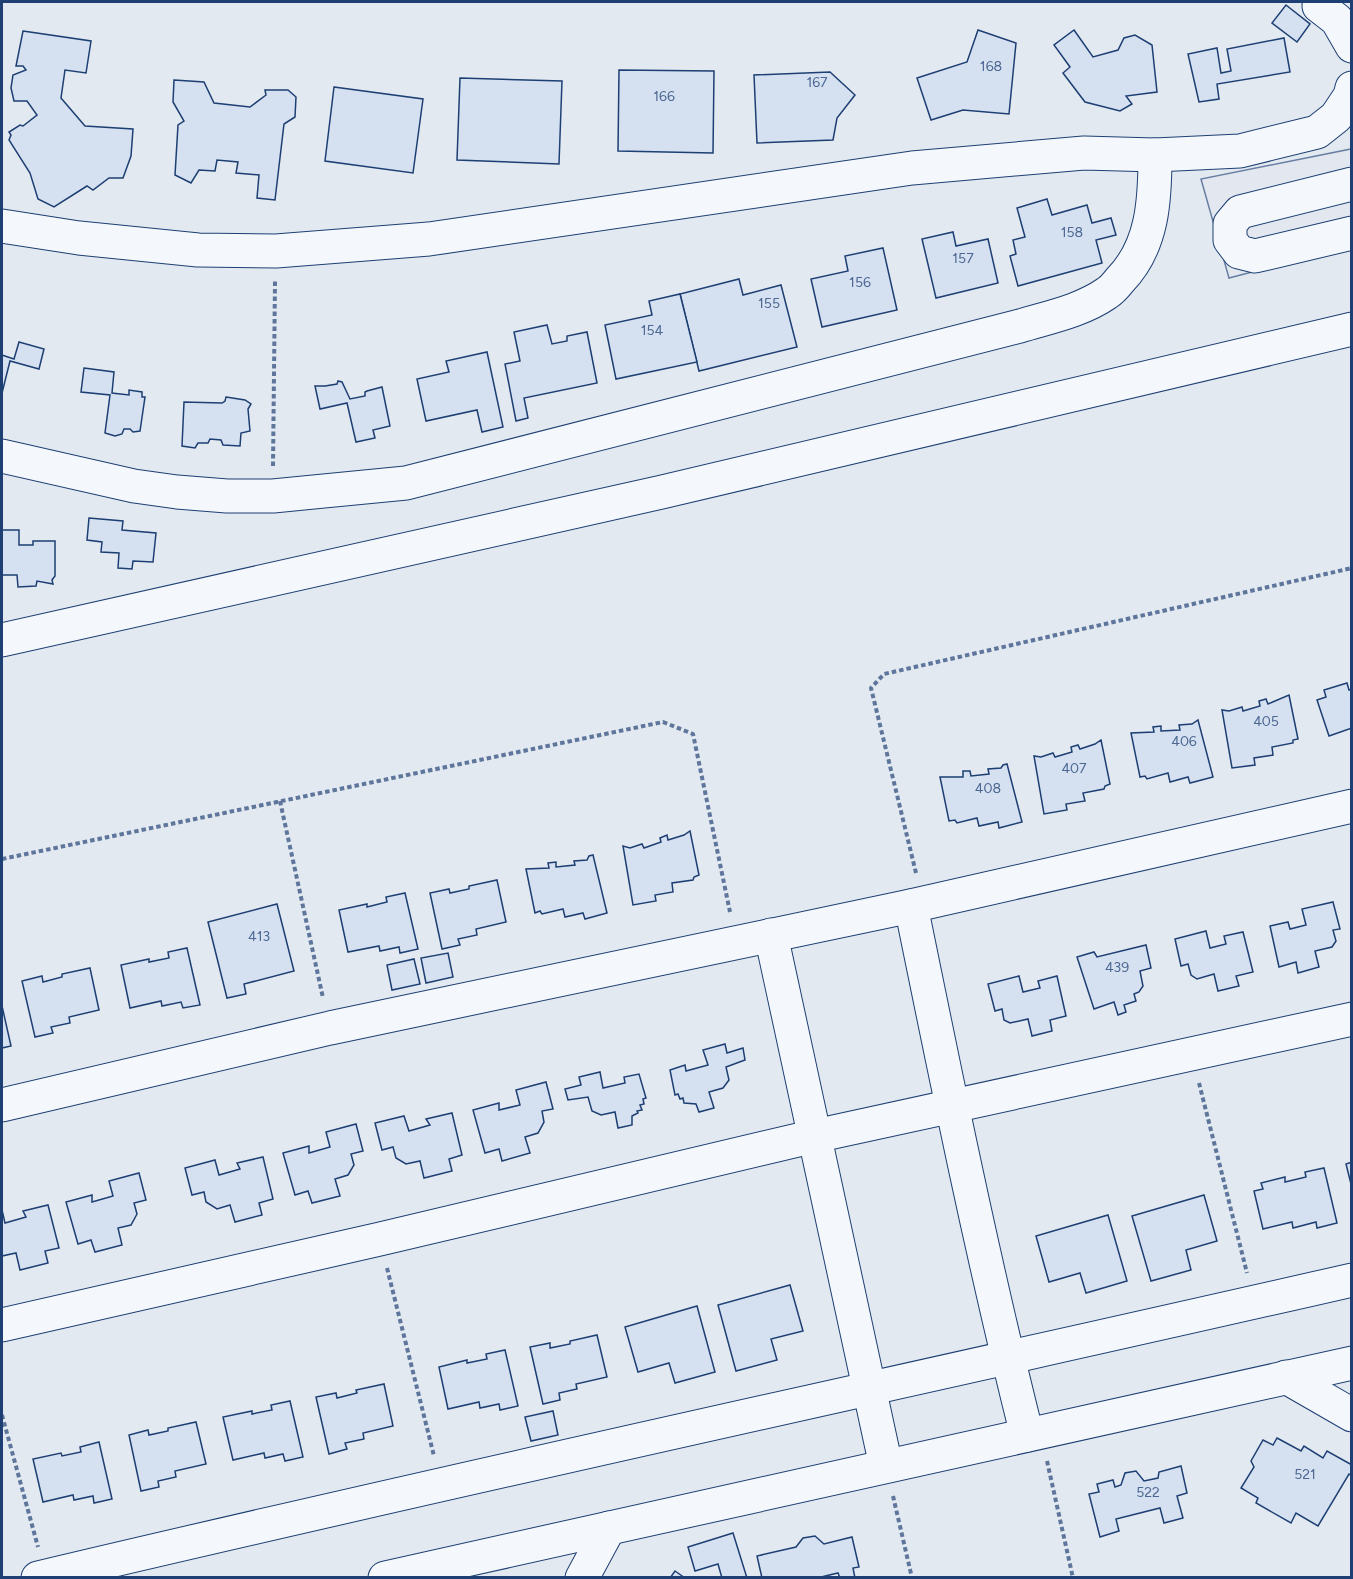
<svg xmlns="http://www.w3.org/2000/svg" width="1353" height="1579" font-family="Figtree,sans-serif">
<rect width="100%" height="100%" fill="#f4f7fb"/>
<polygon fill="#e3e9f0" stroke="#687fa3" stroke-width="1.5" points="2,2 1351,2 1351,1577 2,1578"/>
<polygon fill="#e3e8f0" stroke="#687fa3" stroke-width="1.5" points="1351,149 1351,246 1229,278 1201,179"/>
<g fill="#d5e0f0" stroke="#1d3f73" stroke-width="1.5">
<polygon points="1286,5 1310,24 1297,42 1272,23"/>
<polygon points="978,30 1016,43 1009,114 963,110 931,120 917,78 967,62"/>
<polygon points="1074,30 1093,57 1118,50 1124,38 1135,35 1152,45 1157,92 1126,96 1132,104 1120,111 1085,102 1063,73 1070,67 1054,45"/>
<polygon points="23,31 91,41 86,73 65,70 61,98 85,126 133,129 131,156 123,178 109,178 93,190 87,186 54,207 38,199 30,173 9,140 11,135 9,132 20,125 23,126 37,115 27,101 14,101 11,88 13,75 26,70 23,66 16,66"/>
<polygon points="1284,38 1290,72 1217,84 1219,99 1199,102 1188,54 1217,48 1221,73 1231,71 1227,49"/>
<polygon points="619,70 714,71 713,153 618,151"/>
<polygon points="830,72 855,95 837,118 833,140 757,143 754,75"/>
<polygon points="460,78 562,81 559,164 457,160"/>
<polygon points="174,80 204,82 214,103 250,107 266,95 265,90 288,90 296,97 295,117 284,124 275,200 257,198 259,175 236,173 238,162 217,160 215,171 199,170 191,183 175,175 178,125 184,121 173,102"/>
<polygon points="334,87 423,99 413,173 325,161"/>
<polygon points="1047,199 1052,215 1087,205 1092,223 1111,218 1116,235 1096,240 1102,263 1018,286 1010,256 1016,254 1013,240 1025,237 1017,208"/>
<polygon points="953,232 956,246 988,239 998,283 936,298 922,239"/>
<polygon points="883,248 897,310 822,327 811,279 848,271 845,256"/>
<polygon points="739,279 743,295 781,285 797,347 699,371 680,294"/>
<polygon points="680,294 697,362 616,379 605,325 652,315 649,301"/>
<polygon points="547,325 552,344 567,341 567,336 587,332 597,383 524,398 528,418 516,421 505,364 520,361 514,332"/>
<polygon points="19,342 44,349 39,369 10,361 2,393 2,355 14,359"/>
<polygon points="487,352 503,427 482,432 477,410 426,421 417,379 449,372 446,361"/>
<polygon points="84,368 114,372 112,393 129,395 129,390 142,392 142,397 145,397 140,431 133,432 130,429 124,429 122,434 115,436 105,433 110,395 81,392"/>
<polygon points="338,381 342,382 350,399 365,396 365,392 367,391 382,387 390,426 373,430 375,438 356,442 347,403 320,409 315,386 325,386 337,384"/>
<polygon points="226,397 245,400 251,404 248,409 250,431 241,433 240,446 223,445 221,440 210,439 208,443 198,443 195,448 182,446 184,402 222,403 225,401"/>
<polygon points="89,518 123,521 122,530 156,533 153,562 133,561 132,569 118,568 119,553 101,552 102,542 87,540"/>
<polygon points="2,530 19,530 19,545 33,545 33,541 55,541 55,576 52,580 53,584 37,581 36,586 18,587 17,575 2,575"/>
<polygon points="1347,683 1349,690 1352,689 1352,728 1329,736 1317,700 1326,697 1324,690"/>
<polygon points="1289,695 1298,739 1293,740 1293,743 1272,747 1273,755 1254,758 1255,765 1232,768 1222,710 1229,711 1242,707 1243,711 1260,706 1259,701 1266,699 1268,704"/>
<polygon points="1198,720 1213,777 1190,783 1188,777 1170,782 1168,773 1147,779 1145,776 1140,777 1131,733 1154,732 1153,727 1161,726 1161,731 1180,730 1179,725 1192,724"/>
<polygon points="1101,740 1110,784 1105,786 1104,789 1083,793 1085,801 1066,804 1067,810 1044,814 1034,756 1041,757 1053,753 1055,757 1072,752 1071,747 1078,745 1080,749 1095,744"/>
<polygon points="1007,764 1022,822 999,828 998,822 979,826 977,818 957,823 955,820 949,821 940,777 963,777 963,771 970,771 971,776 989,774 988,769 1001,768 1003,765"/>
<polygon points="690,831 699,875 694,877 693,880 672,883 673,892 655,895 656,901 633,905 623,846 630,848 642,844 644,848 661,842 660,838 667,835 668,840 684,835"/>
<polygon points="593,855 607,913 585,919 583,913 565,917 563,909 542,914 540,911 535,913 526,869 549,868 548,863 556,862 556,867 575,865 574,861 587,860 589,856"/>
<polygon points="497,880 506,922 476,929 477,935 458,939 460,945 442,949 430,893 449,889 450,893 469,889 469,886"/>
<polygon points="405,893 418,949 400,953 399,947 380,951 379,946 348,952 339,910 367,904 367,907 387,902 386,897"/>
<polygon points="1333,902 1340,929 1333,930 1336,941 1332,947 1315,951 1319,967 1298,973 1296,962 1279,967 1270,926 1288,922 1290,929 1306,925 1302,909"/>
<polygon points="277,904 294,971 244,984 246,994 227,998 208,922"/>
<polygon points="1206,931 1210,948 1226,944 1224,936 1243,932 1253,972 1236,976 1239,986 1218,991 1214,974 1197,979 1191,975 1188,964 1181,966 1175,939"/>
<polygon points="1146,945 1151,968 1140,971 1143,986 1139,992 1134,994 1136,1001 1124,1005 1126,1012 1118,1015 1114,1002 1094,1009 1077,957 1094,952 1097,957"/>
<polygon points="187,948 200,1005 183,1008 181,1002 162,1006 161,1001 130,1008 121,965 149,959 149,962 169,958 168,952"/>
<polygon points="448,953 453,977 426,983 421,958"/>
<polygon points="414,959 420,984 392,990 387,965"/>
<polygon points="90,968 99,1010 69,1017 70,1023 51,1027 53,1033 35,1037 22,981 42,976 43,982 62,977 62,974"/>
<polygon points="1019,976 1023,992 1040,988 1038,981 1057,976 1066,1016 1050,1020 1052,1031 1032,1036 1028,1019 1010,1023 1004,1020 1002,1009 995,1011 988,984"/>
<polygon points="2,1006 11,1046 2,1048"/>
<polygon points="725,1044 727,1053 743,1048 745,1060 726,1067 729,1080 723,1088 709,1092 714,1108 699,1112 696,1104 684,1103 683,1098 680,1099 678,1094 675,1095 670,1070 685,1065 686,1071 708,1065 703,1050"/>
<polygon points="600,1072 603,1088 625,1083 624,1077 639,1074 646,1098 643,1099 644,1104 640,1105 642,1110 637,1111 638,1113 632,1116 632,1125 618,1128 615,1112 601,1115 592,1111 588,1097 568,1100 565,1089 581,1085 579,1077"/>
<polygon points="546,1082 553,1109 542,1111 544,1122 538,1133 525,1137 530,1153 502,1161 499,1149 485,1153 473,1110 499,1103 499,1110 520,1105 516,1090"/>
<polygon points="452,1113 462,1155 449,1159 452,1171 424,1178 420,1161 406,1164 396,1158 393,1147 382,1150 375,1123 404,1116 409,1131 430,1125 426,1119"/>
<polygon points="356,1124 363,1151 351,1154 354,1165 348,1175 335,1179 340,1196 312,1203 308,1191 295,1195 283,1153 309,1146 309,1153 330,1147 326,1132"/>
<polygon points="263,1157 273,1199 259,1203 262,1215 235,1222 230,1205 217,1209 206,1202 204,1192 192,1195 185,1168 215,1160 219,1175 240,1169 237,1163"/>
<polygon points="1352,1162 1352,1188 1346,1164"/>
<polygon points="1324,1168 1337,1223 1317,1228 1316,1222 1293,1228 1292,1222 1263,1229 1254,1191 1263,1189 1261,1183 1285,1177 1285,1182 1306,1177 1305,1172"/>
<polygon points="139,1173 146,1200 134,1203 137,1214 131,1225 118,1228 122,1245 95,1252 91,1240 78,1244 66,1202 92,1195 92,1202 113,1196 109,1181"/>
<polygon points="1204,1195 1217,1241 1186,1250 1191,1270 1151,1281 1132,1216"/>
<polygon points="48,1205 59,1248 45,1251 48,1263 20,1270 16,1253 2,1256 2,1210 5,1223 26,1217 23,1211"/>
<polygon points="1108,1215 1127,1281 1086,1293 1080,1273 1049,1282 1036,1236"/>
<polygon points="790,1285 803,1331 771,1339 777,1360 736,1371 718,1305"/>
<polygon points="697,1306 715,1372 675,1383 669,1363 638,1372 625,1327"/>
<polygon points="597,1335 607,1377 576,1384 577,1389 559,1393 560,1400 543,1404 530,1347 550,1343 550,1348 570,1344 570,1341"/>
<polygon points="505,1350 518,1406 500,1410 499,1404 480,1408 479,1402 448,1409 439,1367 467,1360 467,1363 487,1359 486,1354"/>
<polygon points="384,1384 393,1426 363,1433 364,1439 345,1443 347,1449 329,1454 316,1397 336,1393 337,1398 357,1393 356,1390"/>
<polygon points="290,1401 303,1457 285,1461 283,1454 265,1458 264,1453 233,1460 223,1417 252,1411 252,1414 272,1410 271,1405"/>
<polygon points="553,1411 558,1435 531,1441 525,1417"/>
<polygon points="196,1422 206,1464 175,1471 176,1477 158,1481 159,1487 141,1491 129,1435 148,1430 149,1435 168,1431 168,1428"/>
<polygon points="1277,1438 1301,1451 1304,1446 1323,1458 1327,1451 1352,1465 1352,1476 1349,1474 1318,1526 1296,1513 1291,1523 1256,1503 1258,1498 1241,1488 1254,1467 1251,1461 1263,1440 1273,1445"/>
<polygon points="99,1442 112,1499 94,1503 93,1496 74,1500 73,1495 43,1502 33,1459 61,1453 62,1456 81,1452 80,1447"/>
<polygon points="1181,1466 1187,1493 1177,1496 1183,1518 1164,1523 1160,1508 1116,1519 1119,1531 1100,1537 1089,1494 1099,1492 1097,1484 1113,1480 1115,1487 1121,1485 1125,1473 1136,1471 1144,1481 1158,1478 1159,1472"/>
<polygon points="733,1533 747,1578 722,1578 718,1564 695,1571 688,1547"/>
<polygon points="815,1536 824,1544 852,1537 859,1567 853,1568 855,1578 840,1578 838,1573 817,1578 762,1578 757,1556 796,1547 803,1538"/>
<polygon points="675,1571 685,1578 670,1578"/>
</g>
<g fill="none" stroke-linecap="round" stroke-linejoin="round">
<g stroke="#1d3f73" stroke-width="35">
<g id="minor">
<polyline points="1319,6 1337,20 1352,46"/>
<polyline points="1352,184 1240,212 1230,224 1230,240 1239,252 1255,256 1352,233"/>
<polyline points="2,226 79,238 198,250 276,251 429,239 912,168 1084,153 1155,155 1240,151 1317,132 1336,117 1350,96 1352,88"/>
<path d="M2,456L134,486L177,492L227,496H273L406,483L1020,326C1050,317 1081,311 1107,293C1112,290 1116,285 1120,280C1153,246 1155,200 1155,155"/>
<polyline points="2,640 662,492 1352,329"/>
<path d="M911,906C947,1083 983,1260 1027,1435"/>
<polyline points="771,935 886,1466"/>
<polyline points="2,1105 330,1028 911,906 1352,806"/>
<polyline points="2,1325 380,1239 815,1136 1352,1019"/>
<polyline points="1286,1377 1352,1415"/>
<path d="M38,1578C475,1474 914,1380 1352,1280"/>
<polyline points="385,1578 1352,1363"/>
<polyline points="582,1578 609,1528"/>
</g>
</g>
<g stroke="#5e769c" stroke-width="4" stroke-dasharray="4.5 3" stroke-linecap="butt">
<polyline points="273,466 275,281"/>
<polyline points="280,801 323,998"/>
<polyline points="2,859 663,722 693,734 730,912"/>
<polyline points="916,873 871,688 884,674 1352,568"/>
<polyline points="1199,1083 1247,1273"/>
<polyline points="387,1268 434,1456"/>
<polyline points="2,1415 38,1547"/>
<polyline points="1047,1461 1073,1578"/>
<polyline points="893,1496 912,1578"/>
</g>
<use href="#minor" stroke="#f4f7fb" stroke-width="33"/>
</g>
<g text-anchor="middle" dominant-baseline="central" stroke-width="4.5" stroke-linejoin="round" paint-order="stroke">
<g font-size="14" fill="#4b6792">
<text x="991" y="66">168</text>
<text x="817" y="82">167</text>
<text x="664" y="96">166</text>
<text x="1072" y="232">158</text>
<text x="963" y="258">157</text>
<text x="860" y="282">156</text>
<text x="769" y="303">155</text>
<text x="652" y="330">154</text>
<text x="1266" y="721">405</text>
<text x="1184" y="741">406</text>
<text x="1074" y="768">407</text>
<text x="988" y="788">408</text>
<text x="259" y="936">413</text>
<text x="1117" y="967">439</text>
<text x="1305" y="1474">521</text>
<text x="1148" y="1492">522</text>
</g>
</g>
<rect width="1353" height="1579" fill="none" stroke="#1d3f73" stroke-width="6"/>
</svg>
